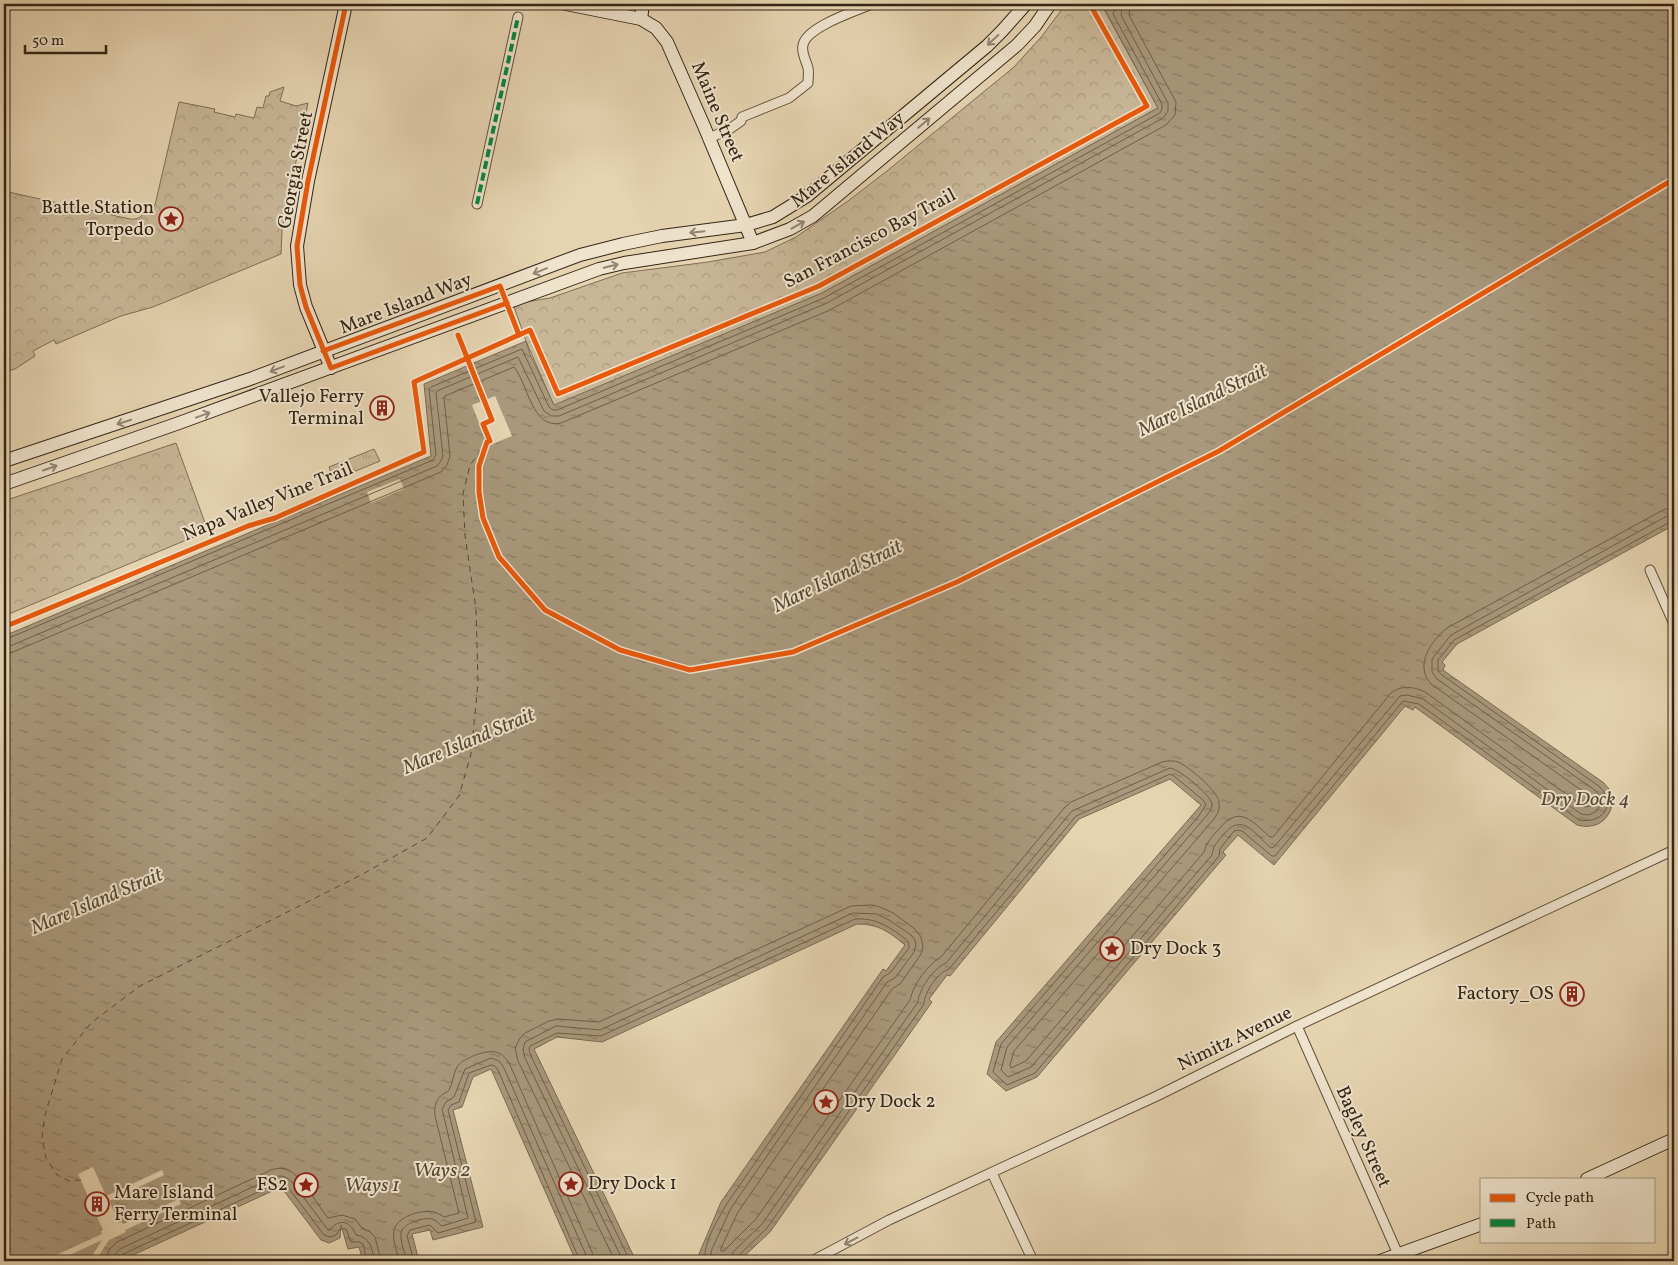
<svg xmlns="http://www.w3.org/2000/svg" width="1678" height="1265" font-family="Vollkorn,serif">
<defs>
<pattern id="grass-tufts" width="24" height="20" patternUnits="userSpaceOnUse" patternTransform="scale(1.25)"><rect width="24" height="20" fill="#c8b697"/><path d="M3 7l-1-3M5 7V3M7 7l1-3M15 17l-1-3M17 17v-4M19 17l1-3" fill="none" stroke="#ac9c81"/></pattern>
<pattern id="park-crowns" width="20" height="18" patternUnits="userSpaceOnUse" patternTransform="scale(1.25)"><rect width="20" height="18" fill="#c8b697"/><path d="M2 6a3 3 0 1 1 6 0M12 15a3 3 0 1 1 6 0" fill="none" stroke="#ac9c81"/></pattern>
<pattern id="water-ripples" width="26" height="14" patternUnits="userSpaceOnUse" patternTransform="scale(1.25)"><rect width="26" height="14" fill="#a9987c"/><path d="M2 4q2-2 4 0t4 0M15 11q2-2 4 0t4 0" fill="none" stroke="#8a7c65"/></pattern>
</defs>
<rect width="100%" height="100%" fill="#e6d4b1"/>
<filter id="stains"><feTurbulence type="fractalNoise" baseFrequency=".004" numOctaves="4"/><feColorMatrix values="0 0 0 0 .2 0 0 0 0 .09 0 0 0 0 .02 0 0 0 .5 -.17"/></filter>
<radialGradient id="worn" r=".72"><stop offset=".6" stop-color="#630" stop-opacity="0"/><stop offset="1" stop-color="#630" stop-opacity=".3"/></radialGradient>
<polygon fill="url(#grass-tufts)" stroke="#7e6e56" points="374,449 380,461 334,480 329,467"/>
<g fill="url(#park-crowns)" stroke="#7e6e56">
<polygon points="1066,4 1101,4 1158,108 822,293 554,406 526,341 513,304 550,298 622,273 708,262 765,252 796,237 848,201 887,171 1014,67 1042,36"/>
<path d="M284,87L280,101L296,106L308,103L282,230L281,254L153,307L121,316L56,344L54,340L33,351L35,356L15,369L4,372V191L130,219C139,220 143,216 146,208L155,205L179,102L215,109L214,112L235,117L236,114L254,118L257,107L263,108L266,96H269L270,92Z"/>
<polygon points="176,443 208,531 4,616 4,501"/>
</g>
<path fill="url(#water-ripples)" stroke="#7a6a53" d="M1116,4H1674V525L1457,644L1442,662L1445,665L1443,670L1450,675L1604,783C1606,786 1610,789 1611,793C1616,807 1606,825 1590,826C1586,827 1581,826 1577,825L1415,707L1413,710L1405,706L1274,865L1238,835L1223,852L1226,855L1037,1077L1006,1091L987,1074L996,1042L1201,805L1170,779L1079,819L950,976L947,975L929,999L932,1002L770,1232L739,1261H701L699,1254L721,1202L883,969L886,971L905,945C888,931 878,924 857,924L602,1042L557,1037L534,1049L636,1261H576L491,1069L473,1077L462,1107L453,1110L483,1227L433,1240L430,1230L412,1234L419,1261H363L359,1247L348,1249L341,1225L340,1238L329,1243L321,1240L281,1187L120,1261H4V636L431,456L424,384L526,341L530,354L554,405L822,293L1158,108L1105,10Z"/>
<g fill="#e6d4b1">
<polygon points="495,396 512,436 488,446 472,405"/>
<polygon points="400,479 404,489 371,503 367,492"/>
<polygon points="93,1167 106,1196 162,1170 164,1175 109,1201 119,1223 122,1222 123,1224 179,1199 181,1204 125,1230 126,1232 109,1240 95,1261 89,1261 102,1240 57,1261 43,1261 102,1234 101,1231 103,1230 78,1174"/>
</g>
<g fill="none" stroke-linecap="round" stroke-linejoin="round">
<g stroke="#6e5e49" stroke-width="1">
<polyline points="4,640 433,460 436,455 429,389 431,387 522,349 549,407 553,410 557,410 824,298 1160,113 1162,109 1162,104 1113,14 1117,4"/>
<polyline points="4,646 10,646 437,466 441,461 443,456 436,393 437,391 518,357 544,411 551,416 559,416 827,303 1163,118 1168,111 1168,103 1121,15 1123,4"/>
<path d="M4,654L13,652L441,472L447,465L450,456L444,398L445,396L514,367C528,384 532,430 561,423L830,310L1166,125L1175,115L1176,102L1129,15L1131,4"/>
<path d="M106,1261L109,1250L117,1242L271,1170C277,1168 284,1167 290,1171C302,1177 319,1207 328,1218L342,1215L355,1219L362,1228L369,1231L375,1237L381,1261"/>
<path d="M114,1261L115,1254L120,1249L274,1177C281,1175 286,1176 292,1182L328,1230H330C340,1217 351,1222 356,1235C370,1237 373,1249 374,1261"/>
<polyline points="120,1261 121,1257 123,1254 280,1182 287,1186 324,1235 330,1237 336,1235 340,1229 346,1229 351,1242 359,1242 363,1244 367,1261"/>
<path d="M400,1261C397,1252 392,1240 394,1230C397,1217 421,1209 434,1212C438,1213 441,1215 444,1217L459,1213L435,1116C434,1107 436,1099 443,1094C446,1092 447,1093 449,1090C453,1083 453,1074 457,1067C461,1061 467,1059 473,1056C489,1050 501,1048 510,1065L592,1252L594,1261"/>
<path d="M407,1261C405,1253 400,1242 401,1233C403,1223 423,1217 432,1219C436,1220 439,1224 442,1226L468,1218L442,1109L446,1102L454,1097L465,1069L491,1058L499,1061L504,1068L586,1255V1261"/>
<polyline points="414,1261 407,1236 410,1230 430,1225 438,1233 476,1222 448,1110 451,1105 459,1102 469,1073 491,1065 495,1066 498,1070 580,1261"/>
<path d="M615,1261L518,1061L515,1048L520,1038L525,1033L549,1021L558,1019L599,1022L851,906L872,905L880,907L893,913L915,929L921,937L923,947L921,954L901,983L892,989L738,1212L721,1248V1251H724L756,1219L910,1000C913,985 928,964 941,957L1065,807L1071,802L1162,762C1167,761 1172,760 1178,762C1188,766 1218,791 1219,802C1221,812 1214,819 1208,826L1014,1051L1010,1065L1011,1068L1026,1061L1204,852C1207,842 1212,836 1219,829C1239,804 1252,821 1270,837H1273L1390,694C1400,685 1413,686 1425,692L1584,807L1591,806L1594,801L1591,797L1431,684C1414,665 1431,641 1447,628L1663,510L1674,507"/>
<polyline points="623,1261 525,1058 523,1049 525,1042 556,1026 600,1030 853,913 877,914 889,920 911,935 915,940 916,946 914,952 895,978 887,982 731,1208 712,1249 711,1254 711,1261"/>
<path d="M630,1261L531,1056L529,1050L530,1046L557,1033L601,1036L855,919C878,918 889,927 907,940L909,944V948L890,973L883,977L726,1205C717,1222 703,1242 705,1261"/>
<path d="M730,1261L733,1252L762,1224L918,1002C919,989 933,969 946,963L1072,811L1170,768C1179,769 1211,795 1212,804C1212,811 1206,816 1202,821L1007,1047L1001,1070L1008,1077L1031,1067L1212,855C1213,846 1218,841 1224,834C1242,812 1254,833 1271,848L1274,847L1400,696L1407,695L1423,699L1581,814L1589,815L1597,811C1602,804 1602,798 1596,791L1437,679L1432,672V659L1451,635L1667,516L1674,515"/>
<path d="M736,1261L738,1256L767,1228L924,1004C924,993 938,972 949,969L1076,816L1170,774L1174,776L1203,800L1206,805L1198,817L1001,1044L993,1072L1007,1085L1035,1073L1219,856L1220,849L1234,831L1238,830L1242,831L1272,856H1275L1403,701L1419,704L1579,820C1601,824 1617,806 1600,787L1442,675L1438,671V660L1454,640L1670,522L1674,521"/>
</g>
<g stroke="#564835" stroke-width="1" stroke-dasharray="6 5" stroke-linecap="butt">
<polyline points="487,442 479,466 479,492 483,518 499,557 545,610 620,650 690,670 793,652 957,582 1219,451 1674,179"/>
<polyline points="81,1180 69,1181 57,1175 46,1158 42,1137 45,1115 62,1059 91,1023 140,986 361,875 427,838 459,796 471,754 478,683 476,609 465,536 463,494 470,465 485,445"/>
</g>
<g stroke="#60513d" stroke-width="11">
<g id="street">
<path d="M709,138L728,130L741,121L742,117L789,98L808,83C808,78 809,72 808,68C806,60 801,53 803,45C806,27 856,11 872,4"/>
<polyline points="477,204 518,17"/>
<polyline points="1650,570 1674,624"/>
<polyline points="1297,1026 1401,1261"/>
<polyline points="992,1173 1033,1261"/>
<polyline points="812,1261 889,1220 1159,1095 1297,1026 1674,850"/>
</g>
</g>
<g stroke="#332516" stroke-width="14">
<g id="secondary">
<polyline points="566,4 641,19 656,28 667,42 704,126 753,243"/>
<polyline points="641,19 643,4"/>
<polyline points="331,368 306,307 300,285 297,246 308,181 346,4"/>
<polyline points="4,461 250,379 580,255 623,244 662,236 746,225 773,217 807,196 987,46 1002,31 1026,4"/>
<polyline points="4,484 179,423 599,269 624,263 753,243 790,229 813,216 1017,45 1035,26 1050,4"/>
<polyline points="1587,1179 1674,1139"/>
<polyline points="1380,1261 1482,1224"/>
</g>
</g>
<use href="#street" stroke="#efe3cc" stroke-width="9"/>
<use href="#secondary" stroke="#efe3cc" stroke-width="12"/>
<polyline stroke="#00873e" stroke-width="4" stroke-dasharray="8 4" stroke-linecap="butt" points="477,204 518,17"/>
<g stroke="#efe3cc" stroke-width="8">
<g id="cycleway">
<polyline points="346,4 308,181 297,246 300,285 306,307 331,368 507,303"/>
<polyline points="458,335 492,420 483,424 490,441 487,442 479,466 479,492 483,518 499,557 545,610 620,650 690,670 793,652 957,582 1219,451 1674,179"/>
<polyline points="323,351 500,286 519,335"/>
<polyline points="4,627 248,526 275,518 424,452 414,382 530,330 558,394 819,286 1147,106 1092,8 1083,4"/>
</g>
</g>
<use href="#cycleway" stroke="#e8590c" stroke-width="5"/>
</g>
<defs><path id="oneway-shaft" d="M-6 0H5M1.5-3L5.5 0L1.5 3" fill="none" stroke-width="1.6" stroke-linecap="round" stroke-linejoin="round" transform="scale(1.25)"/></defs>
<g stroke="#918471">
<use href="#oneway-shaft" transform="translate(993 40) rotate(137)"/>
<use href="#oneway-shaft" transform="translate(924 123) rotate(-40)"/>
<use href="#oneway-shaft" transform="translate(798 225) rotate(-29)"/>
<use href="#oneway-shaft" transform="translate(697 232) rotate(174)"/>
<use href="#oneway-shaft" transform="translate(611 266) rotate(-13)"/>
<use href="#oneway-shaft" transform="translate(540 271) rotate(158)"/>
<use href="#oneway-shaft" transform="translate(277 369) rotate(159)"/>
<use href="#oneway-shaft" transform="translate(203 415) rotate(-20)"/>
<use href="#oneway-shaft" transform="translate(124 422) rotate(162)"/>
<use href="#oneway-shaft" transform="translate(50 468) rotate(-19)"/>
<use href="#oneway-shaft" transform="translate(851 1241) rotate(152)"/>
</g>
<defs>
<g id="sight-ring" transform="scale(1.25)"><circle r="9.5" fill="#efe3cc" stroke="#8f2418" stroke-width="1.5"/><path d="M0-6L1.8-2.2L6-1.7L2.9 1.2L3.7 5.4L0 3.3L-3.7 5.4L-2.9 1.2L-6-1.7L-1.8-2.2Z" fill="#8f2418"/></g>
<g id="building-ring" transform="scale(1.25)"><circle r="9.5" fill="#efe3cc" stroke="#8f2418" stroke-width="1.5"/><path d="M-4-6H4V6H1V3H-1V6H-4ZM-2.5-4.3h1.7v1.8h-1.7ZM.8-4.3h1.7v1.8H.8ZM-2.5-1h1.7V.8h-1.7ZM.8-1h1.7V.8H.8Z" fill="#8f2418"/></g>
</defs>
<g fill-rule="evenodd">
<use href="#sight-ring" x="171" y="219"/>
<use href="#building-ring" x="382" y="408"/>
<use href="#sight-ring" x="1112" y="949"/>
<use href="#building-ring" x="1572" y="994"/>
<use href="#sight-ring" x="826" y="1102"/>
<use href="#sight-ring" x="571" y="1184"/>
<use href="#sight-ring" x="306" y="1185"/>
<use href="#building-ring" x="97" y="1204"/>
</g>
<g text-anchor="middle" dominant-baseline="central" stroke-width="4" stroke-linejoin="round" paint-order="stroke">
<g font-size="19" fill="#332516" stroke="#efe3cc">
<text transform="translate(717 112) rotate(67)">Maine Street</text>
<text transform="translate(848 160) rotate(-39)">Mare Island Way</text>
<text transform="translate(296 170) rotate(-79)">Georgia Street</text>
<text transform="translate(870 239) rotate(-28)">San Francisco Bay Trail</text>
<text transform="translate(406 304) rotate(-21)">Mare Island Way</text>
<text transform="translate(268 502) rotate(-22)">Napa Valley Vine Trail</text>
<text transform="translate(1235 1039) rotate(-26)">Nimitz Avenue</text>
<text transform="translate(1363 1137) rotate(66)">Bagley Street</text>
</g>
<g font-size="19" fill="#332516" stroke="#efe3cc" text-anchor="end">
<text x="154" y="208">Battle Station<tspan x="154" dy="22">Torpedo</tspan></text>
<text x="364" y="397">Vallejo Ferry<tspan x="364" dy="22">Terminal</tspan></text>
<text x="1130" y="949" text-anchor="start">Dry Dock 3</text>
<text x="1554" y="994">Factory_OS</text>
<text x="844" y="1102" text-anchor="start">Dry Dock 2</text>
<text x="588" y="1184" text-anchor="start">Dry Dock 1</text>
<text x="288" y="1185">FS2</text>
<text x="114" y="1193" text-anchor="start">Mare Island<tspan x="114" dy="22">Ferry Terminal</tspan></text>
</g>
<g font-size="20" font-style="italic" fill="#564835" stroke="#efe3cc">
<text transform="translate(1203 401) rotate(-26)">Mare Island Strait</text>
<text transform="translate(838 577) rotate(-26)">Mare Island Strait</text>
<text transform="translate(469 742) rotate(-23)">Mare Island Strait</text>
<text x="1585" y="800">Dry Dock 4</text>
<text transform="translate(97 902) rotate(-23)">Mare Island Strait</text>
<text x="442" y="1171">Ways 2</text>
<text x="372" y="1186">Ways 1</text>
</g>
</g>
<rect width="1678" height="1265" fill="none" stroke="#e6d4b1" stroke-width="20"/>
<rect x="5" y="5" width="1668" height="1255" fill="none" stroke="#332516" stroke-width="2.5"/>
<rect x="10" y="10" width="1658" height="1245" fill="none" stroke="#332516"/>
<rect x="1480" y="1178" width="175" height="65" fill="#efe3cc" stroke="#a49783"/>
<rect x="1490" y="1194" width="25" height="8" fill="#e8590c" stroke="#a49783"/>
<text x="1526" y="1202" font-size="15" fill="#332516">Cycle path</text>
<rect x="1490" y="1219" width="25" height="8" fill="#00873e" stroke="#a49783"/>
<text x="1526" y="1228" font-size="15" fill="#332516">Path</text>
<path d="M25 45v8h81v-8" fill="none" stroke="#332516" stroke-width="2.5"/>
<text x="32" y="45" font-size="15" fill="#332516" stroke="#efe3cc" stroke-width="4" paint-order="stroke">50 m</text>
<rect width="100%" height="100%" filter="url(#stains)"/>
<rect width="100%" height="100%" fill="url(#worn)"/>
</svg>
